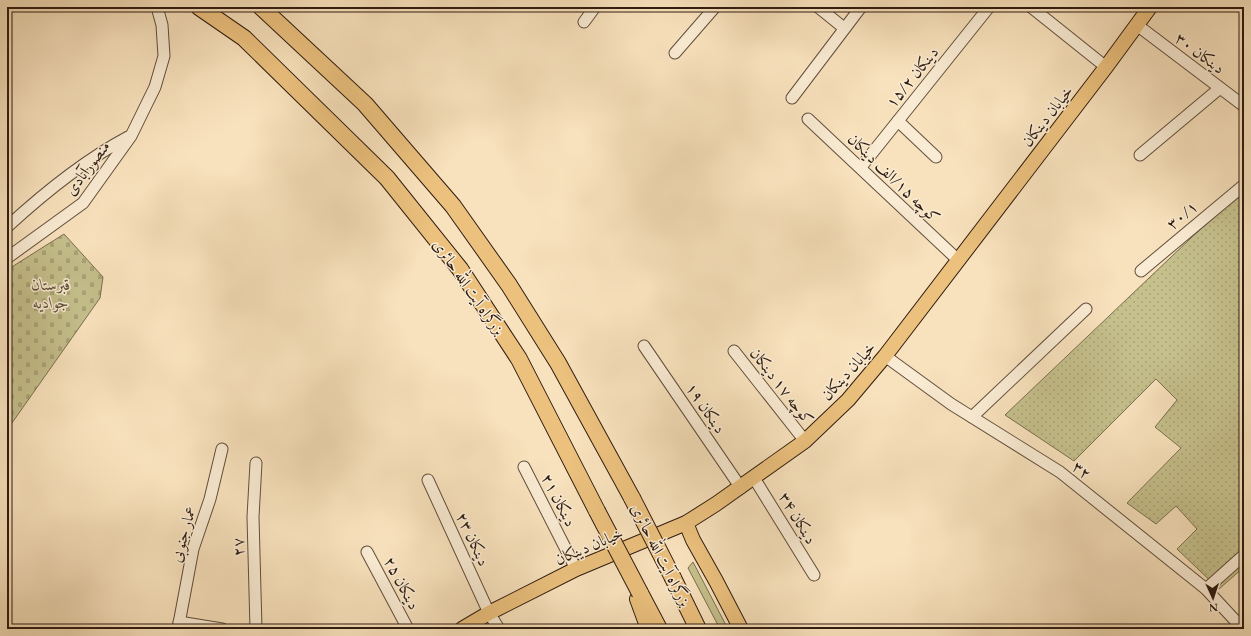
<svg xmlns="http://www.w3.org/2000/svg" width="1251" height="636" font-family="'EB Garamond',Amiri,serif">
<defs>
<pattern id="cemetery-stones" width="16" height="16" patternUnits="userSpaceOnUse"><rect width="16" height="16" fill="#c5c08c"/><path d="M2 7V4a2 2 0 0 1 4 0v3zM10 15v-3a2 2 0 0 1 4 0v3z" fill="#aaa478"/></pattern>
<pattern id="garden-dots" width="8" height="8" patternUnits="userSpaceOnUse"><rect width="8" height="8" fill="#c5c08c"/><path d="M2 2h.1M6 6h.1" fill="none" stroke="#aaa478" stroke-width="1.8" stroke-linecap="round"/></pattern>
</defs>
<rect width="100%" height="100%" fill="#f8e2bd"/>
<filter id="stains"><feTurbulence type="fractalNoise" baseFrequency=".005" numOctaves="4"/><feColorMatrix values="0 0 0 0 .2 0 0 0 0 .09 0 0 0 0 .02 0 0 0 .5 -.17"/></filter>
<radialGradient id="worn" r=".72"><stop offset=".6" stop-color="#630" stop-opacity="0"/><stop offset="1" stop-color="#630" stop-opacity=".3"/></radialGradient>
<polygon fill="#c5c08c" stroke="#7a6e4e" points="693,562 728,629 720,629 688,568"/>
<polygon fill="url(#cemetery-stones)" stroke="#7a6e4e" points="64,234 103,277 100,298 7,430 7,270"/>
<polygon fill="url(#garden-dots)" stroke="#7a6e4e" points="1244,190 1244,567 1219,589 1177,549 1197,529 1176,506 1156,524 1127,503 1181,448 1155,427 1177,400 1156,379 1074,461 1005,415 1191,238"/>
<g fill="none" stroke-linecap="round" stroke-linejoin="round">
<g stroke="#614e3c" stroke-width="13">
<g id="minor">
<polyline points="818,7 844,28"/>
<polyline points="1031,7 1106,67"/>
<polyline points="584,22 595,7"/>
<polyline points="1137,25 1244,106"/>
<polyline points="675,53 715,7"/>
<polyline points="792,98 861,7"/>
<polyline points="808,119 958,260"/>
<polyline points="898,121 936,157"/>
<polyline points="1140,155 1220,88"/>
<polyline points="861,167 989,7"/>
<path d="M7,227C44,193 83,161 128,137"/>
<polyline points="7,258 83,203 131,136 155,87 164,56 162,25 157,7"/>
<polyline points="1141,271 1244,185"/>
<polyline points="644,346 741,488"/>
<polyline points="734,351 805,441"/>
<polyline points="885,356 951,404 1060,472 1206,589 1243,629"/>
<polyline points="972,417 1086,309"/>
<polyline points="256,463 253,517 256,629"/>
<polyline points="524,467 576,569"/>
<polyline points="754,478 814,575"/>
<polyline points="428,480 489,613 499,629"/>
<polyline points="367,552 408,629"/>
<polyline points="1206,589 1244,555"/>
<polyline points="179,622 222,629"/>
<polyline points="178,629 193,549 210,499 222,449"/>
</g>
</g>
<g stroke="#2f1c11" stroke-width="16">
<g id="major">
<polyline points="686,523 693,540 716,581 741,629"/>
<polyline points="637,599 648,629"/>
<polyline points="462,629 489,613 576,569 686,523 716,504 805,441 848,400 885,356 1106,67 1150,7"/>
</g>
</g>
<g stroke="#2f1c11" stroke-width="18">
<g id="highway">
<polyline points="199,7 244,38 387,178 460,269 519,359 597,511"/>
<polyline points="261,7 365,104 453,206 509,285 558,363 632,498"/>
<polyline points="673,578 698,629"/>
<polyline points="640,593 659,629"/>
</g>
</g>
<use href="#minor" stroke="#faecd4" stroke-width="11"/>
<use href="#major" stroke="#ecc17e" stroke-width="14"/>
<use href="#highway" stroke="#ecc17e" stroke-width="16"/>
<g stroke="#2f1c11" stroke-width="18" stroke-linecap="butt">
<g id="highway-bridge">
<polyline points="632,498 673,578"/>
<polyline points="597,511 640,593"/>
</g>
</g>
<use href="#highway-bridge" stroke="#ecc17e" stroke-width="16"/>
</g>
<g text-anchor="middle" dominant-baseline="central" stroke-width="3" stroke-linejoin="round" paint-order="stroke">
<g font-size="16" fill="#2f1c11" stroke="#faecd4">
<text transform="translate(1200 53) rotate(37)">۳۰ دینکان</text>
<text transform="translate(912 77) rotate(-51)">۱۵/۲ دینکان</text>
<text transform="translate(1047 116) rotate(-52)">خیابان دینکان</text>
<text transform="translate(87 168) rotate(-53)">منصورآبادی</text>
<text transform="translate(894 178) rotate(44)">کوچه ۱۵/الف دینکان</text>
<text transform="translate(1182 215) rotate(-40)">۳۰/۱</text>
<text transform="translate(469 287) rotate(55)">بزرگراه آیت الله حائری</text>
<text transform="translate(848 371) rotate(-48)">خیابان دینکان</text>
<text transform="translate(782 386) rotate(52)">کوچه ۱۷ دینکان</text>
<text transform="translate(706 408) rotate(56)">۱۹ دینکان</text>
<text transform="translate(1082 470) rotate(38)">۳۲</text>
<text transform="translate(559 500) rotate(63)">۲۱ دینکان</text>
<text transform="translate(798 518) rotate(59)">۳۴ دینکان</text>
<text transform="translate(183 534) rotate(-74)">عمار جنوبی</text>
<text transform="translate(473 539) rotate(65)">۲۳ دینکان</text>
<text transform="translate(589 546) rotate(-23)">خیابان دینکان</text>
<text transform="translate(238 547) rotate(-92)">۲۷</text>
<text transform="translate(661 555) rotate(63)">بزرگراه آیت الله حائری</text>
<text transform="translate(402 583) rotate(62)">۲۵ دینکان</text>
</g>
<g font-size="16" font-style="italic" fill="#5c4d36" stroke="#faecd4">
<text x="51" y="284">قبرستان<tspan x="51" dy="18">جوادیه</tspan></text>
</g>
</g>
<rect width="1251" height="636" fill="none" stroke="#f8e2bd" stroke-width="24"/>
<rect x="8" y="8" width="1235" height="620" fill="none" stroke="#2f1c11" stroke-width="2"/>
<rect x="12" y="12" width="1227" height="612" fill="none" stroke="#2f1c11"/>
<g transform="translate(1213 598) rotate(177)" stroke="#faecd4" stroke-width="3" paint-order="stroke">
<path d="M0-3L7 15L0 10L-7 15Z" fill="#2f1c11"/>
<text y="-6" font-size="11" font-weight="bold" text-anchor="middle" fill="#2f1c11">N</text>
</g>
<rect width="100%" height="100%" filter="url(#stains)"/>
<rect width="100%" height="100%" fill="url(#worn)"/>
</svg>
